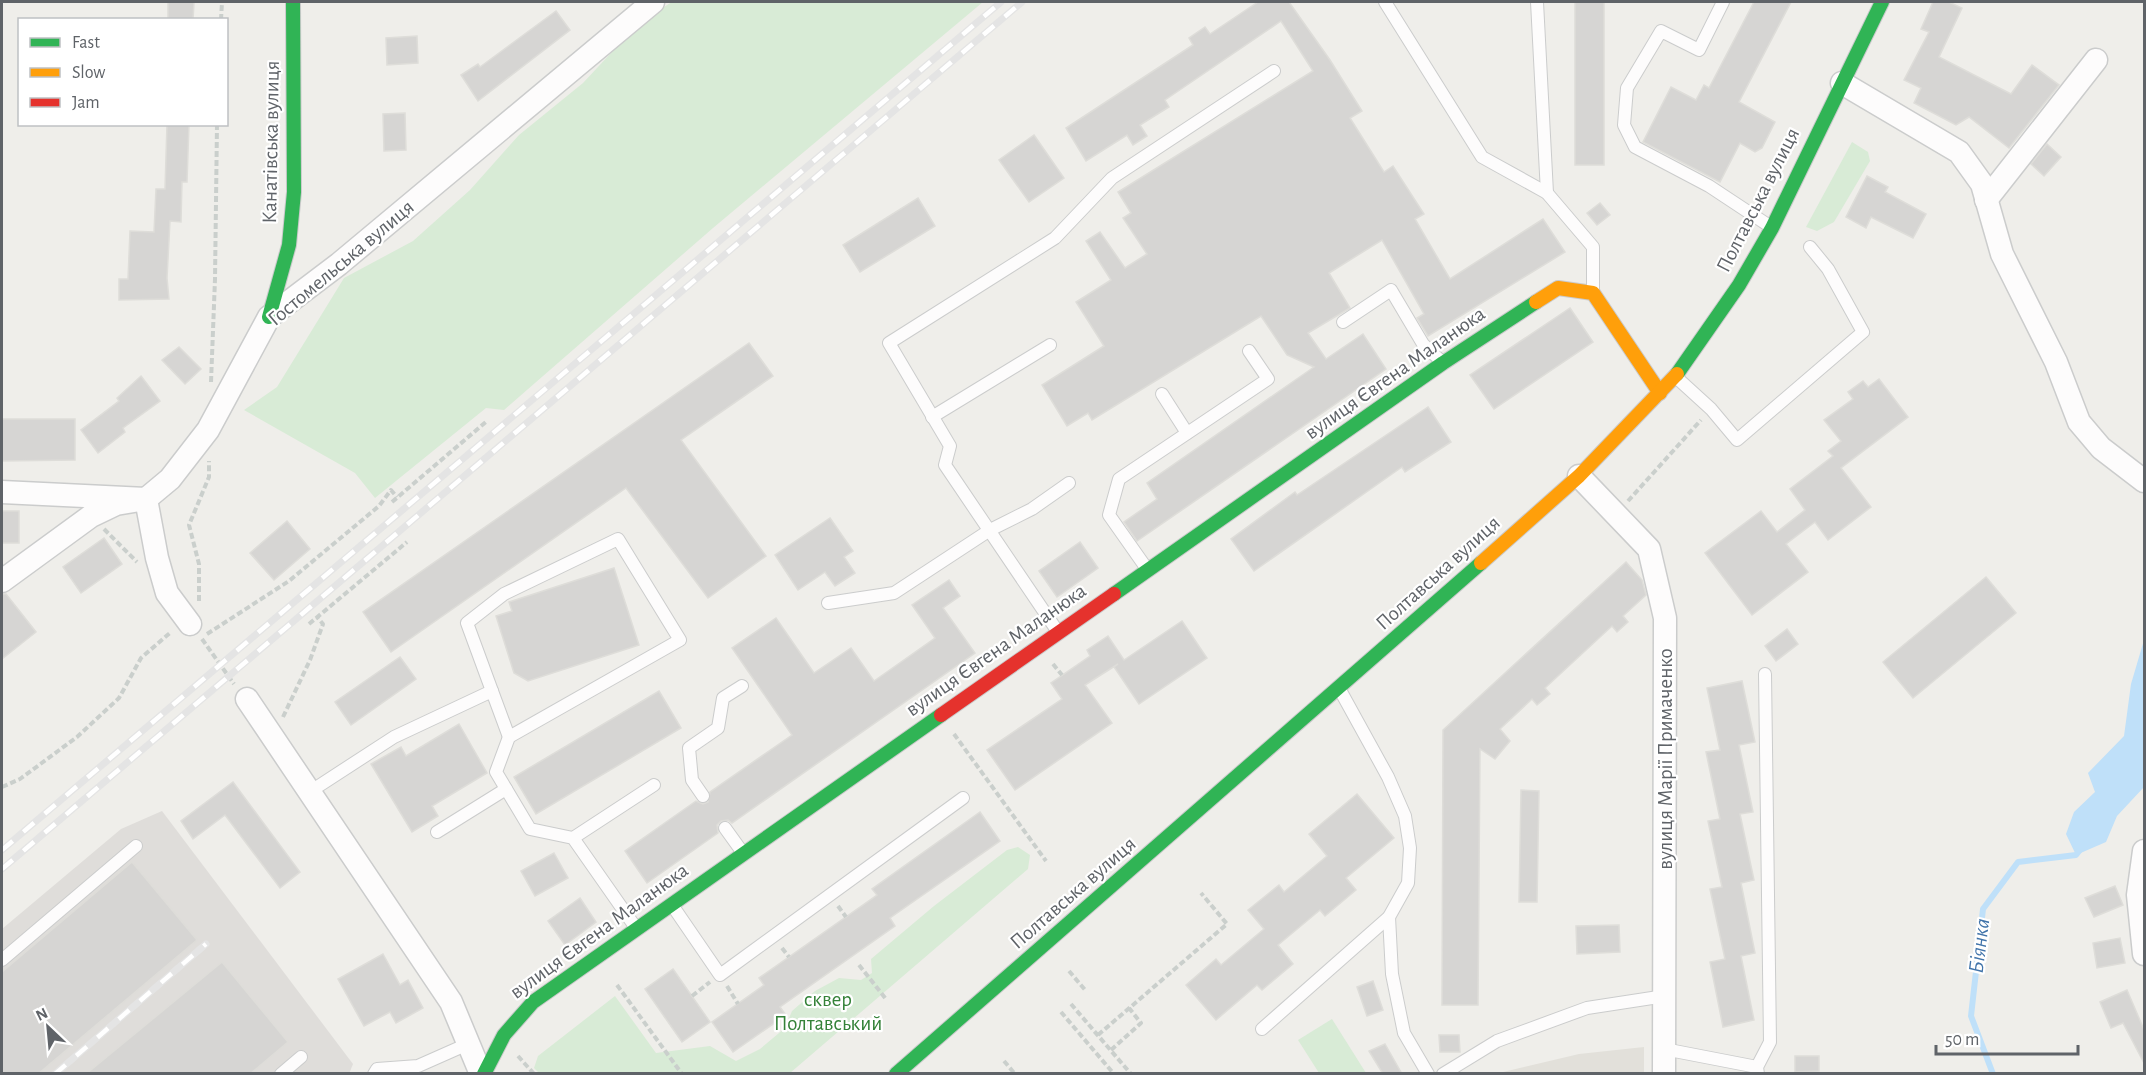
<svg xmlns="http://www.w3.org/2000/svg" width="2146" height="1075" font-family="'Alegreya Sans',sans-serif">
<rect width="100%" height="100%" fill="#efeeea"/>
<polygon fill="#dfddda" points="162,811 353,1064 349,1074 2,1073 2,929 121,829"/>
<polygon fill="#e2e0da" points="1644,1047 1644,1073 1499,1073 1579,1054"/>
<g fill="#d8ebd6">
<polygon points="672,2 983,2 713,228 504,410 486,408 375,498 355,473 244,410 277,387 344,278 413,241 470,190 519,135 583,83 640,22"/>
<polygon points="1852,142 1868,152 1870,161 1834,222 1817,231 1806,227"/>
<polygon points="1018,847 1030,855 1028,869 790,1073 540,1074 534,1068 538,1056 615,996 656,1053 710,1046 736,1061 760,1049 785,1028 792,1011 815,991 839,978 861,980 872,973 871,959 934,906 1007,850"/>
<polygon points="1332,1019 1366,1073 1319,1073 1298,1040"/>
</g>
<polygon fill="#bfe0f9" points="2144,640 2144,787 2117,816 2106,842 2076,855 2066,834 2074,812 2095,792 2088,773 2124,736 2131,684"/>
<g fill="none" stroke-linecap="round" stroke-linejoin="round">
<polyline stroke="#bfe0f9" stroke-width="6" points="1993,1074 1971,1016 1983,909 2018,862 2076,855 2080,850"/>
</g>
<g fill="#d6d5d3" stroke="#deddd9" stroke-width="1.5">
<polygon points="168,2 194,2 193,20 168,20"/>
<polygon points="1258,2 1289,2 1330,60 1362,111 1350,118 1384,172 1393,166 1424,214 1415,219 1450,279 1543,219 1565,252 1428,336 1417,318 1424,314 1382,240 1329,273 1350,308 1308,333 1326,359 1363,334 1386,369 1137,541 1124,522 1157,499 1147,483 1314,367 1287,355 1261,316 1092,420 1088,413 1067,426 1042,385 1104,346 1076,302 1111,280 1086,241 1100,232 1125,268 1147,254 1123,218 1131,213 1118,192 1313,71 1281,21 1165,100 1169,107 1140,125 1147,136 1133,145 1127,135 1086,161 1066,128 1193,45 1189,38 1205,27 1210,34"/>
<rect x="1575" y="2" width="29" height="163"/>
<polygon points="1754,2 1791,2 1739,102 1775,122 1762,148 1755,152 1740,143 1720,182 1643,142 1671,87 1696,100 1704,85 1709,88"/>
<polygon points="1933,2 1949,2 1962,8 1939,57 2011,94 2032,65 2059,85 2009,148 1969,117 1956,125 1914,103 1921,88 1904,80 1929,32 1921,29"/>
<polygon points="556,11 570,30 478,101 461,75 478,64 480,67"/>
<polygon points="417,36 418,63 387,65 386,38"/>
<polygon points="405,113 406,150 384,151 383,114"/>
<polygon points="167,124 189,124 187,182 182,182 181,222 170,221 167,278 169,299 119,300 119,279 128,279 130,231 154,232 156,189 165,189"/>
<polygon points="1034,135 1064,178 1029,202 999,160"/>
<polygon points="2047,144 2061,157 2044,176 2031,164"/>
<polygon points="1867,176 1888,187 1885,192 1926,214 1913,238 1871,217 1866,228 1846,217"/>
<polygon points="918,198 935,226 860,272 843,245"/>
<polygon points="1600,203 1610,215 1597,225 1587,213"/>
<polygon points="1570,308 1593,342 1494,409 1470,375"/>
<polygon points="749,343 773,376 681,440 766,556 708,598 626,488 391,652 363,612"/>
<polygon points="179,347 201,369 185,384 162,360"/>
<polygon points="141,376 160,401 123,428 125,432 98,453 81,430 119,401 117,398"/>
<polygon points="1879,379 1908,417 1841,468 1871,507 1828,540 1815,522 1786,544 1808,572 1752,615 1705,553 1761,511 1777,532 1805,510 1790,489 1833,456 1828,451 1841,441 1824,420 1853,399 1848,392 1863,381 1868,387"/>
<polygon points="1428,407 1451,442 1405,472 1402,467 1254,571 1231,539 1295,492 1297,495"/>
<polygon points="2,419 75,419 75,460 2,461"/>
<rect x="2" y="511" width="17" height="32"/>
<polygon points="830,518 853,551 844,557 855,573 835,586 825,572 798,590 775,555"/>
<polygon points="287,521 310,549 274,580 250,553"/>
<polygon points="104,538 122,564 81,593 63,567"/>
<polygon points="1080,542 1098,568 1057,597 1039,571"/>
<polygon points="1626,562 1642,580 1646,595 1623,616 1628,622 1617,632 1612,626 1545,688 1550,694 1537,705 1532,699 1500,729 1510,741 1495,759 1480,749 1478,1005 1442,1005 1443,730"/>
<polygon points="614,568 639,645 528,681 514,673 496,616 512,611 509,602"/>
<polygon points="1986,577 2016,613 1913,698 1883,662"/>
<polygon points="949,580 960,596 943,608 975,653 732,823 728,820 721,821 717,825 718,833 647,883 625,851 696,801 703,804 708,802 710,792 792,735 732,648 776,618 814,673 851,648 874,681 935,638 912,605"/>
<polygon points="2,594 6,594 36,632 2,659"/>
<polygon points="1182,621 1207,658 1139,704 1114,667 1118,664 1085,685 1112,723 1015,790 987,750 1062,699 1051,683 1090,656 1087,650 1108,636 1124,660"/>
<polygon points="1787,629 1798,644 1776,661 1765,646"/>
<polygon points="400,657 416,679 351,725 335,702"/>
<polygon points="1742,681 1755,742 1739,745 1753,812 1740,814 1754,880 1741,883 1755,953 1741,956 1754,1020 1723,1027 1710,962 1725,959 1710,889 1722,887 1708,821 1720,819 1706,752 1720,750 1707,688"/>
<polygon points="659,691 681,728 536,814 514,777"/>
<polygon points="459,724 487,773 432,806 438,816 412,832 371,764 401,747 406,756"/>
<polygon points="233,782 300,872 280,888 225,815 193,839 181,821"/>
<polygon points="1521,790 1539,791 1537,902 1519,902"/>
<polygon points="1357,794 1394,838 1346,878 1356,890 1325,916 1320,910 1278,945 1293,964 1262,990 1257,985 1216,1020 1186,985 1216,959 1221,965 1264,929 1248,910 1279,885 1284,892 1327,856 1309,834"/>
<polygon points="980,812 1000,841 890,918 895,926 780,1007 786,1015 733,1052 712,1022 764,985 759,978 877,895 872,889"/>
<polygon points="554,853 568,878 535,896 521,871"/>
<polygon points="132,862 197,940 38,1074 2,1074 2,972"/>
<polygon points="2115,886 2123,905 2094,917 2085,898"/>
<polygon points="580,898 596,922 565,945 548,921"/>
<polygon points="1619,925 1620,952 1577,954 1576,926"/>
<polygon points="2120,938 2125,963 2097,968 2093,943"/>
<polygon points="383,954 400,985 408,980 423,1008 396,1023 390,1012 364,1026 338,979"/>
<polygon points="222,962 288,1042 250,1074 86,1074"/>
<polygon points="673,969 710,1022 682,1042 645,989"/>
<polygon points="1373,981 1383,1010 1367,1016 1357,987"/>
<polygon points="2127,990 2145,1032 2145,1065 2123,1023 2111,1028 2100,1002"/>
<polygon points="1439,1035 1459,1035 1460,1052 1440,1052"/>
<polygon points="1385,1044 1402,1074 1383,1074 1369,1051"/>
<polygon points="1795,1056 1819,1056 1819,1071 1795,1072"/>
</g>
<g fill="none" stroke-linecap="round" stroke-linejoin="round">
<g stroke="#cbcccc" stroke-width="14">
<g id="lane">
<polyline points="1385,2 1482,157 1547,193 1593,247 1593,291"/>
<polyline points="1537,2 1547,193"/>
<polyline points="1723,2 1699,50 1661,31 1627,88 1624,125 1635,147 1709,186 1771,227"/>
<polyline points="1343,322 1391,290 1423,344 1442,362"/>
<polyline points="1677,378 1711,409 1737,440 1863,332 1828,269 1810,247"/>
<polyline points="1162,394 1187,433"/>
<polyline points="932,417 1050,345"/>
<polyline points="1147,569 1109,515 1119,479 1268,379 1249,351"/>
<polyline points="828,603 894,593 990,530 1032,509 1069,483"/>
<polyline points="1058,632 945,465 950,446 889,343 1055,238 1112,178 1274,71"/>
<polyline points="492,691 467,623 504,594 618,539 680,640 509,737 496,772 530,829 573,838 636,928"/>
<polyline points="311,791 394,737 492,691 509,737"/>
<polyline points="703,796 692,780 689,748 718,728 723,698 742,686"/>
<polyline points="725,828 743,853"/>
<polyline points="437,832 506,789"/>
<polyline points="573,838 654,785"/>
<polyline points="672,905 720,975 963,798"/>
<polyline points="1389,917 1392,974 1404,1033 1428,1074"/>
<polyline points="2,960 136,846"/>
<polyline points="1262,1029 1389,917 1408,883 1410,848 1405,816 1388,777 1340,690"/>
<polyline points="1664,1049 1757,1067"/>
<polyline points="281,1074 301,1057"/>
<polyline points="374,1074 377,1069 418,1066 470,1043"/>
<polyline points="1443,1074 1497,1041 1587,1008 1665,996"/>
<polyline points="1758,1074 1757,1067 1770,1042 1765,674"/>
</g>
</g>
<g stroke="#cbcccc" stroke-width="25">
<g id="street">
<polyline points="1842,83 1959,152 1982,184 2002,254 2056,362 2079,422 2101,448 2144,481"/>
<polyline points="1986,200 2096,60"/>
<polyline points="1579,476 1649,549 1665,618 1664,1074"/>
<polyline points="2,492 146,499 157,558 167,593 190,624"/>
<polyline points="2,581 91,516 116,504 146,499 170,479 208,430 269,317 339,264 653,2"/>
<polyline points="247,699 451,1002 481,1074"/>
<polyline points="2144,851 2138,895 2144,954"/>
</g>
</g>
<g stroke="#cacacb" stroke-width="16">
<g id="fast">
<polyline points="269,317 289,245 294,192 293,2"/>
<polyline points="1677,374 1739,285 1772,228 1882,2"/>
<polyline points="1114,594 1443,363 1536,302"/>
<polyline points="484,1074 504,1035 533,1002 941,715"/>
<polyline points="896,1074 1481,563"/>
</g>
</g>
<g stroke="#cacacb" stroke-width="16">
<g id="slow">
<polyline points="1536,302 1558,288 1593,293 1660,393"/>
<polyline points="1481,563 1579,476 1677,374"/>
</g>
</g>
<g stroke="#cacacb" stroke-width="16">
<polyline id="jam" points="941,715 1114,594"/>
</g>
<g stroke="#cacfcc" stroke-width="4" stroke-dasharray="6 3" stroke-linecap="butt">
<polyline points="221,20 222,2"/>
<polyline points="211,382 215,279 217,124"/>
<polyline points="1628,501 1701,420"/>
<polyline points="392,502 487,421"/>
<polyline points="104,529 137,562"/>
<polyline points="199,601 199,564 189,525 209,477 209,461"/>
<polyline points="309,624 407,542"/>
<polyline points="207,634 289,581 379,506 391,490 397,497"/>
<polyline points="202,639 234,684"/>
<polyline points="1053,664 1062,675"/>
<polyline points="283,717 310,660 323,624 317,617"/>
<polyline points="954,734 1046,861"/>
<polyline points="2,787 20,779 77,737 119,698 141,658 171,632"/>
<polyline points="838,906 846,917"/>
<polyline points="782,948 789,957"/>
<polyline points="859,965 886,999"/>
<polyline points="1069,971 1086,991"/>
<polyline points="617,985 682,1074"/>
<polyline points="727,986 738,1004"/>
<polyline points="692,996 710,982"/>
<polyline points="1071,1004 1131,1074"/>
<polyline points="1061,1012 1114,1074"/>
<polyline points="1098,1035 1227,924 1201,893"/>
<polyline points="1111,1050 1141,1023 1129,1008"/>
<polyline points="518,1056 534,1074"/>
<polyline points="1004,1061 1015,1074"/>
</g>
<use href="#lane" stroke="#fdfcfc" stroke-width="12"/>
<use href="#street" stroke="#fdfcfc" stroke-width="22"/>
<use href="#fast" stroke="#30b455" stroke-width="14"/>
<use href="#slow" stroke="#ff9f0a" stroke-width="14"/>
<use href="#jam" stroke="#e5322d" stroke-width="14"/>
<g stroke="#e4e4e4" stroke-width="7">
<g id="rail">
<polyline points="2,850 1001,2"/>
<polyline points="2,869 1022,2"/>
<polyline points="55,1074 206,944"/>
</g>
</g>
<use href="#rail" stroke="#fff" stroke-width="4.5" stroke-dasharray="14" stroke-linecap="butt"/>
</g>
<g text-anchor="middle" dominant-baseline="central" stroke-width="4.5" stroke-linejoin="round" paint-order="stroke">
<g font-size="21" fill="#5f6368" stroke="#fff">
<text transform="translate(271 142) rotate(-89)">Канатівська вулиця</text>
<text transform="translate(1758 200) rotate(-63)">Полтавська вулиця</text>
<text transform="translate(341 263) rotate(-40)">Гостомельська вулиця</text>
<text transform="translate(1395 373) rotate(-35)">вулиця Євгена Маланюка</text>
<text transform="translate(1438 573) rotate(-42)">Полтавська вулиця</text>
<text transform="translate(996 650) rotate(-35)">вулиця Євгена Маланюка</text>
<text transform="translate(1665 759) rotate(-90)">вулиця Марії Примаченко</text>
<text transform="translate(1073 893) rotate(-41)">Полтавська вулиця</text>
<text transform="translate(599 931) rotate(-36)">вулиця Євгена Маланюка</text>
</g>
<g font-size="21" fill="#348238" stroke="#fff">
<text x="828" y="999">сквер<tspan x="828" dy="24">Полтавський</tspan></text>
</g>
<g font-size="22" font-style="italic" fill="#4174aa" stroke="#fff">
<text transform="translate(1979 946) rotate(-83)">Біянка</text>
</g>
</g>
<rect width="2146" height="1075" fill="none" stroke="#5f6368" stroke-width="6"/>
<rect x="18" y="18" width="210" height="108" fill="#ffffff" stroke="#bfc1c3" stroke-width="1.5"/>
<rect x="30" y="38" width="30" height="9" fill="#30b455" stroke="#bfc1c3" stroke-width="1.5"/>
<text x="72" y="48" font-size="18" fill="#5f6368">Fast</text>
<rect x="30" y="68" width="30" height="9" fill="#ff9f0a" stroke="#bfc1c3" stroke-width="1.5"/>
<text x="72" y="78" font-size="18" fill="#5f6368">Slow</text>
<rect x="30" y="98" width="30" height="9" fill="#e5322d" stroke="#bfc1c3" stroke-width="1.5"/>
<text x="72" y="108" font-size="18" fill="#5f6368">Jam</text>
<g transform="translate(48 1027) rotate(334)" stroke="#ffffff" stroke-width="4.5" paint-order="stroke">
<path d="M0-4.5L10 22L0 15L-10 22Z" fill="#5f6368"/>
<text y="-9" font-size="16" font-weight="bold" text-anchor="middle" fill="#5f6368">N</text>
</g>
<path d="M1936 1045v9h142v-9" fill="none" stroke="#5f6368" stroke-width="3"/>
<text x="1945" y="1045" font-size="18" fill="#5f6368" stroke="#ffffff" stroke-width="4.5" paint-order="stroke">50 m</text>
</svg>
